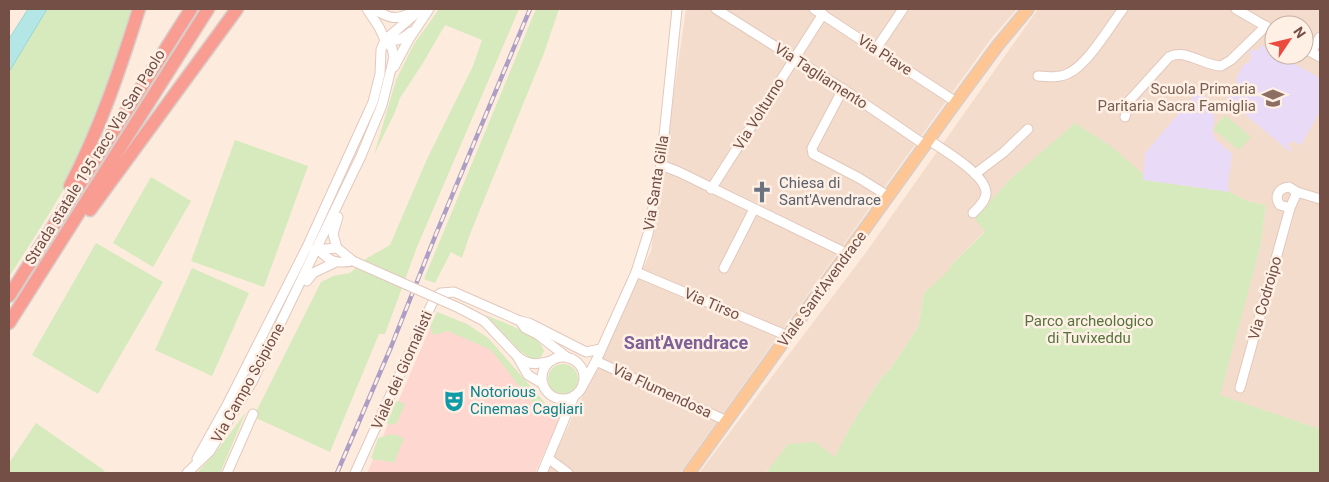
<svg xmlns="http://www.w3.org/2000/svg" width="1329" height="482" font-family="Roboto,sans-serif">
<rect width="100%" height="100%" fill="#fdecde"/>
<g fill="#f4dccc" fill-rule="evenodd">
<polygon points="686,9 1017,9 990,40 680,473 546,473 651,251"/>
<path d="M1038,9H1320V429L1219,395L1260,248L1266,205L1250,202L1229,192L1143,180L1036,157L1009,180L976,219L985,231L950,266L952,268L924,293L918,327L891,368L881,378L850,427L835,458L768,469L766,473H699L864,255ZM1274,25H1304V55H1274Z"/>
</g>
<polygon fill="#fed7d1" points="437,312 467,324 488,338 545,403 563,411 535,473 367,473"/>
<g fill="#e9dbf8">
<polygon points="1261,45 1274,52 1274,55 1279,55 1320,78 1320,111 1301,145 1292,141 1288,145 1291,149 1290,152 1228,100 1227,94 1225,92 1231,85 1236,90 1238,85 1236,79 1243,65 1248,63 1252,56 1249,54 1252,49 1257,51"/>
<polygon points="1198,91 1214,104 1214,127 1212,128 1214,138 1232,154 1228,184 1229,192 1143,180 1145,153"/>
</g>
<g fill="#d6eabd">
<path d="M47,9H134C117,64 100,118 74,170C55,207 31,242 9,277V72Z"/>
<polygon points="439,9 519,9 417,247 385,334 379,334 330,452 256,418 255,414 321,282 333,276 350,273 367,258 390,245 427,159 473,66 482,40 445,25 423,63 400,98 395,112 374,155 396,80 414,44"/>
<polygon points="536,9 559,9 544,53 470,234 462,258 451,252 435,283 424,279"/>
<polygon points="1225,115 1251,137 1239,150 1213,129"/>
<polygon points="1075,123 1111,146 1143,174 1143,180 1229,192 1250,202 1266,205 1260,248 1220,395 1320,429 1320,473 766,473 788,444 815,442 835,457 850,427 881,378 891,368 918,327 924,293 951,268 950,266 985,232 975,219 1009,180"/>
<polygon points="235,140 308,166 264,287 191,261"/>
<polygon points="151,177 191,201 153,267 113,243"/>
<polygon points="96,243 163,282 98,394 32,355"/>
<polygon points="192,268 249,293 212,376 155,350"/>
<polygon points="437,312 467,324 488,338 545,403 541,411 535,406 491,350 448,331 433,335 430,326"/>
<path d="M486,315C501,322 540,334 544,351L541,357L533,360L520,351Z"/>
<circle cx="563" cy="379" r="15"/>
<polygon points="396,401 405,404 397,423 388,425 386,421"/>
<polygon points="246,412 220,473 197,473 216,452"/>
<polygon points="36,423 105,471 103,473 9,473 9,463"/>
<path d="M393,434L404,438L394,463C386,460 378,461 371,458L378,438Z"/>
</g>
<polygon fill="#b3e6e5" stroke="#99d8d8" points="28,9 47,9 9,72 9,39"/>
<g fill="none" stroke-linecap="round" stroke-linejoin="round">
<g stroke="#e2c8bd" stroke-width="11">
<g id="minor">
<path d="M374,9C390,19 397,21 414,11"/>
<polyline points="716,9 843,89 925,145"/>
<polyline points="814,9 956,102"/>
<polyline points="1236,9 1274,31"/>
<path d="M385,40C396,42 403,39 411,32"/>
<polyline points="1304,48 1320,57"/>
<polyline points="876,49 903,9"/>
<polyline points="1311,52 1320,37"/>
<polyline points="394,67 409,39 429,9"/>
<path d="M1038,76C1049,77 1060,78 1069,73C1088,64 1110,26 1123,9"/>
<polyline points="843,89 812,148 813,154 859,178 888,196"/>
<path d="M1125,117L1129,101L1169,57C1185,48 1204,66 1221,66L1231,60L1266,26"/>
<path d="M929,140C943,150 986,174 986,193C986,201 978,208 973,213"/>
<polyline points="661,165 679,172 848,254"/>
<polyline points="975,174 1004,152 1028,129"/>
<polyline points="711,189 823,14"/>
<path d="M1290,208L1280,205C1274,197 1278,188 1289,187L1297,192"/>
<polyline points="337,248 333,234 338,217"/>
<path d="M318,249C330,262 335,264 353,261"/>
<polyline points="314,250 337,248 353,261"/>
<polyline points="724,268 754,209"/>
<polyline points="636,272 788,336"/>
<polyline points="307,281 313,273 334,263"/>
<polyline points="520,321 529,323 586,352 601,349"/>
<polyline points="517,356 528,375 543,384"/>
<circle cx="563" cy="378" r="21"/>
<path d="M519,358C530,366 539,364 551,361"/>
<polyline points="596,361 727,421"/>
<polyline points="583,385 596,361 636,272 648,234 661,165 677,9"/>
<polyline points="1240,388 1290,208 1297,192 1320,199"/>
<polyline points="197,459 226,407 307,247 373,102 380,74 381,50 385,40 421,9"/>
<polyline points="549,459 568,473"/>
<polyline points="187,473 210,451 252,382 361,156 382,105 394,57 392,48 385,40 379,27 367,9"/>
<polyline points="227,473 253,414"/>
<polyline points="355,473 435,297 441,293 454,292 520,321 525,328 537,334 568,358"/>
<polyline points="542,473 574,396"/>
</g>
</g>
<g stroke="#d8cecb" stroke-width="14">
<polyline id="major" points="689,473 956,102 998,45 1028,9"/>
</g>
<g stroke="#d8cecb" stroke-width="15">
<g id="highway">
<path d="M70,186C100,129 120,69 139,9"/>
<polyline points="90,210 237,9"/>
<polyline points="9,296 191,9"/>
<polyline points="9,323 208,9"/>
</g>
</g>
<use href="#minor" stroke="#fff" stroke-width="9"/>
<use href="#major" stroke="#fec694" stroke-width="11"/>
<use href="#highway" stroke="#f99d92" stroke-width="12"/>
<g stroke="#ad9ec5" stroke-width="4.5">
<polyline id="rail" points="337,473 391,347 436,234 530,9"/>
</g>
<use href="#rail" stroke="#fff0e5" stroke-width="2.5" stroke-dasharray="8" stroke-linecap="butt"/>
<g stroke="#e2c8bd" stroke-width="11" stroke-linecap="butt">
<polyline id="minor-bridge" points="353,261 459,308 484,321 517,356"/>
</g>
<use href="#minor-bridge" stroke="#fff" stroke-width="9"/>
</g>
<defs>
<g id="school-bare" transform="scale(1.725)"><path d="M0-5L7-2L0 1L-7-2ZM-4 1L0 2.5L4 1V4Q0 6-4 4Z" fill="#8d6e63" stroke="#fff0e5" stroke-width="2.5" paint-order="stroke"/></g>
<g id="church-bare" transform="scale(1.725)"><path d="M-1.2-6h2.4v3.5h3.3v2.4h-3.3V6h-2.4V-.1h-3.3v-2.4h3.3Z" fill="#6b7280" stroke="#fff0e5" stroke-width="2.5" paint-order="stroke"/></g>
<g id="theatre-bare" transform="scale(1.725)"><path d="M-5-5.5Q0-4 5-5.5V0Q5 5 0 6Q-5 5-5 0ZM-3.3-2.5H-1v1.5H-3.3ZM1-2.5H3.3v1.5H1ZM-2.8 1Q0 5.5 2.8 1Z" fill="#0f9aa8" stroke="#fff0e5" stroke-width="2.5" paint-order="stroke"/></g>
</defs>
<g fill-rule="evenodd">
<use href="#school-bare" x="1273" y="98"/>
<use href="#church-bare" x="762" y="192"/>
<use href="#theatre-bare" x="454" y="401"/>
</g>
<g text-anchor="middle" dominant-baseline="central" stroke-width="5" stroke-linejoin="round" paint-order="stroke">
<g font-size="15" fill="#734f46" stroke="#fff0e5">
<text transform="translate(885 55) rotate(33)">Via Piave</text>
<text transform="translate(821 76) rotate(33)">Via Tagliamento</text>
<text transform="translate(759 114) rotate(-58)">Via Volturno</text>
<text transform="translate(95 157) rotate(-58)">Strada statale 195 racc Via San Paolo</text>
<text transform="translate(656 183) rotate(-81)">Via Santa Gilla</text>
<text transform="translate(822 289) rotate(-54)">Viale Sant'Avendrace</text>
<text transform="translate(1265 298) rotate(-74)">Via Codroipo</text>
<text transform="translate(712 304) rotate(23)">Via Tirso</text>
<text transform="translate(402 370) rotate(-66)">Viale dei Giornalisti</text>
<text transform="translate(248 383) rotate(-61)">Via Campo Scipione</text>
<text transform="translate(662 391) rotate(25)">Via Flumendosa</text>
</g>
<g font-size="15" fill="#785e54" stroke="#fff0e5" text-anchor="end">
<text x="1256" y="89">Scuola Primaria<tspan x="1256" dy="17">Paritaria Sacra Famiglia</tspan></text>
</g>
<g font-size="15" fill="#5b616d" stroke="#fff0e5" text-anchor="start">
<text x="779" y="183">Chiesa di<tspan x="779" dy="17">Sant'Avendrace</tspan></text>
</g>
<g font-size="15" fill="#55743c" stroke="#fff0e5">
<text x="1089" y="321">Parco archeologico<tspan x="1089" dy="17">di Tuvixeddu</tspan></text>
</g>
<g font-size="15" fill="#0d838f" stroke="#fff0e5" text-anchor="start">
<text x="470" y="392">Notorious<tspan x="470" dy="17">Cinemas Cagliari</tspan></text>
</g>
<g font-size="18" font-weight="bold" fill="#7c6197" stroke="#fff0e5">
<text x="686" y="342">Sant'Avendrace</text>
</g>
</g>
<rect width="1329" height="482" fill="none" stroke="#734f46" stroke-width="20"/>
<g transform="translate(1289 40) rotate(55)"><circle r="24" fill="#fff0e5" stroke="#c7b0a5"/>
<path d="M0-4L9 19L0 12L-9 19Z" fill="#eb4a3f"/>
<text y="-8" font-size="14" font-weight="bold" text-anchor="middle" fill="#734f46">N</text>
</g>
</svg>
